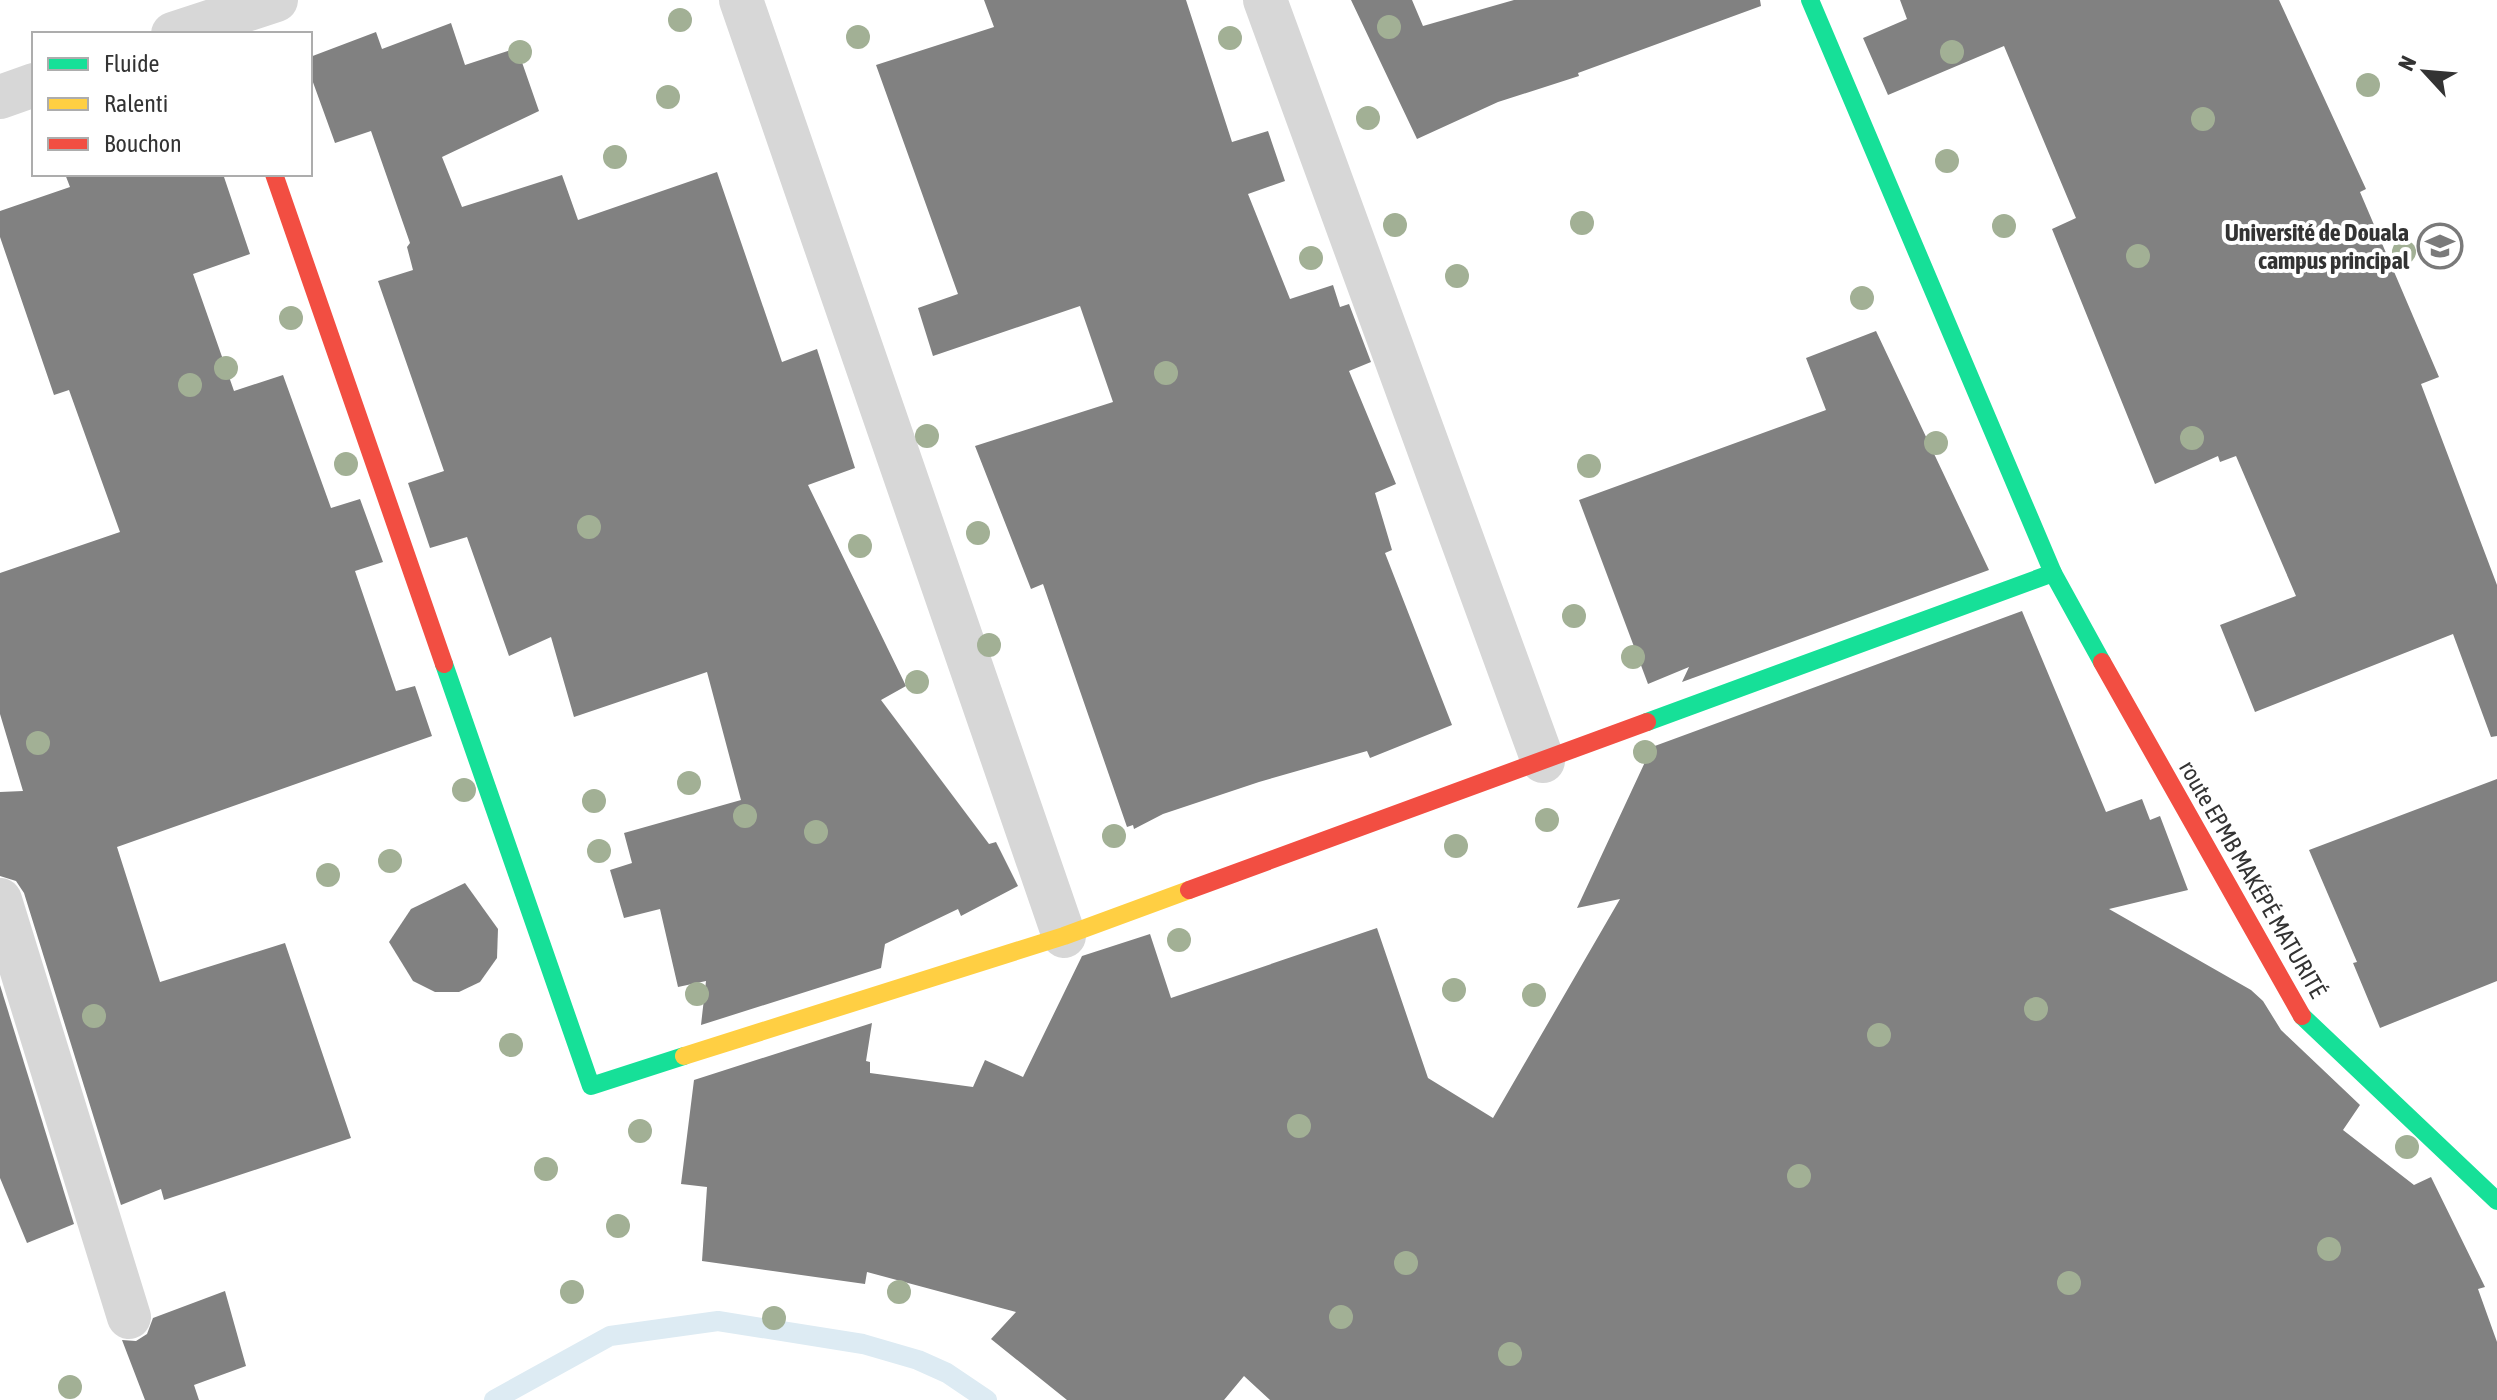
<svg xmlns="http://www.w3.org/2000/svg" width="2497" height="1400" font-family="'Asap Condensed',sans-serif">
<rect width="100%" height="100%" fill="#fff"/>
<g fill="none" stroke-linecap="round" stroke-linejoin="round">
<polyline stroke="#ddebf3" stroke-width="20" points="494,1400 610,1336 718,1321 863,1344 918,1360 947,1373 987,1400"/>
</g>
<g fill="#818181">
<polygon points="984,0 1186,0 1232,142 1268,131 1285,181 1248,194 1290,299 1333,285 1340,307 1349,304 1371,362 1349,371 1396,484 1375,493 1392,550 1385,553 1452,725 1370,758 1367,751 1259,782 1163,814 1134,829 1133,825 1127,827 1043,584 1031,589 975,446 1113,402 1080,306 933,356 918,308 958,294 876,65 994,27"/>
<polygon points="1351,0 1412,0 1423,26 1514,0 1760,0 1761,6 1578,73 1579,76 1498,102 1417,139"/>
<polygon points="1900,0 2279,0 2366,189 2360,192 2439,377 2421,384 2497,585 2497,736 2491,737 2453,634 2255,712 2220,625 2296,596 2236,456 2220,462 2218,456 2155,484 2052,229 2076,218 2004,46 1888,95 1863,38 1907,19"/>
<polygon points="451,23 465,65 517,48 539,111 442,157 462,207 562,175 578,220 717,172 782,362 817,349 855,468 808,485 906,686 881,700 989,844 996,842 1018,886 961,916 958,909 885,944 881,968 701,1025 706,981 678,987 660,909 624,918 610,870 632,863 624,833 741,800 707,672 574,717 551,637 509,656 467,537 430,548 408,483 444,471 378,281 413,270 407,247 410,243 371,131 335,143 310,74 310,57 376,32 382,49"/>
<polygon points="65,174 223,174 250,254 193,274 234,391 283,375 331,508 360,499 383,562 355,571 396,691 415,686 432,736 117,847 160,982 285,943 351,1138 164,1200 161,1189 121,1205 24,893 16,881 0,876 0,792 23,791 0,714 0,573 120,532 69,390 54,395 0,237 0,211 70,187"/>
<polygon points="1876,331 1989,570 1682,682 1689,667 1648,684 1579,500 1826,410 1806,358"/>
<polygon points="2022,611 2106,812 2142,799 2150,820 2160,816 2188,890 2109,909 2251,990 2263,1001 2281,1030 2360,1105 2343,1130 2414,1185 2431,1177 2485,1287 2478,1289 2497,1342 2497,1400 1270,1400 1244,1376 1224,1400 1067,1400 991,1339 1016,1312 867,1272 865,1284 702,1261 707,1187 681,1184 694,1080 872,1023 866,1061 870,1062 870,1073 973,1087 985,1060 1023,1077 1082,956 1150,934 1171,998 1377,928 1428,1078 1493,1118 1620,899 1577,908 1652,747"/>
<polygon points="2497,779 2497,981 2380,1028 2353,963 2357,962 2309,850"/>
<polygon points="465,883 498,929 497,958 480,982 459,992 435,992 413,981 389,942 411,909"/>
<polygon points="0,985 74,1224 27,1243 0,1178"/>
<polygon points="225,1291 246,1366 194,1385 199,1400 145,1400 122,1340 136,1341 147,1334 153,1318"/>
</g>
<g fill="none" stroke-linecap="round" stroke-linejoin="round">
<g stroke="#d7d7d7" stroke-width="44">
<polyline points="741,0 1064,936"/>
<polyline points="1265,0 1543,761"/>
<polyline points="173,34 276,0"/>
<polyline points="0,97 34,85"/>
<polyline points="0,900 129,1317"/>
</g>
<g stroke="#16e098" stroke-width="18">
<polyline points="1810,0 2053,573 2102,662"/>
<polyline points="444,664 591,1086 684,1056"/>
<polyline points="1647,722 2053,573"/>
<polyline points="2302,1016 2497,1201"/>
</g>
<polyline stroke="#ffcf43" stroke-width="18" points="684,1056 1064,936 1189,890"/>
<g stroke="#f24e42" stroke-width="18">
<polyline points="274,174 444,664"/>
<polyline points="2102,662 2302,1016"/>
<polyline points="1189,890 1647,722"/>
</g>
</g>
<g fill="#a2b095">
<circle cx="680" cy="20" r="12"/>
<circle cx="1389" cy="27" r="12"/>
<circle cx="858" cy="37" r="12"/>
<circle cx="1230" cy="38" r="12"/>
<circle cx="520" cy="52" r="12"/>
<circle cx="1952" cy="52" r="12"/>
<circle cx="2368" cy="85" r="12"/>
<circle cx="668" cy="97" r="12"/>
<circle cx="1368" cy="118" r="12"/>
<circle cx="2203" cy="119" r="12"/>
<circle cx="615" cy="157" r="12"/>
<circle cx="1947" cy="161" r="12"/>
<circle cx="1582" cy="223" r="12"/>
<circle cx="1395" cy="225" r="12"/>
<circle cx="2004" cy="226" r="12"/>
<circle cx="2404" cy="252" r="12"/>
<circle cx="2138" cy="256" r="12"/>
<circle cx="1311" cy="258" r="12"/>
<circle cx="1457" cy="276" r="12"/>
<circle cx="1862" cy="298" r="12"/>
<circle cx="291" cy="318" r="12"/>
<circle cx="226" cy="368" r="12"/>
<circle cx="1166" cy="373" r="12"/>
<circle cx="190" cy="385" r="12"/>
<circle cx="927" cy="436" r="12"/>
<circle cx="2192" cy="438" r="12"/>
<circle cx="1936" cy="443" r="12"/>
<circle cx="346" cy="464" r="12"/>
<circle cx="1589" cy="466" r="12"/>
<circle cx="589" cy="527" r="12"/>
<circle cx="978" cy="533" r="12"/>
<circle cx="860" cy="546" r="12"/>
<circle cx="1574" cy="616" r="12"/>
<circle cx="989" cy="645" r="12"/>
<circle cx="1633" cy="657" r="12"/>
<circle cx="917" cy="682" r="12"/>
<circle cx="38" cy="743" r="12"/>
<circle cx="1645" cy="752" r="12"/>
<circle cx="689" cy="783" r="12"/>
<circle cx="464" cy="790" r="12"/>
<circle cx="594" cy="801" r="12"/>
<circle cx="745" cy="816" r="12"/>
<circle cx="1547" cy="820" r="12"/>
<circle cx="816" cy="832" r="12"/>
<circle cx="1114" cy="836" r="12"/>
<circle cx="1456" cy="846" r="12"/>
<circle cx="599" cy="851" r="12"/>
<circle cx="390" cy="861" r="12"/>
<circle cx="328" cy="875" r="12"/>
<circle cx="1179" cy="940" r="12"/>
<circle cx="1454" cy="990" r="12"/>
<circle cx="697" cy="994" r="12"/>
<circle cx="1534" cy="995" r="12"/>
<circle cx="2036" cy="1009" r="12"/>
<circle cx="94" cy="1016" r="12"/>
<circle cx="1879" cy="1035" r="12"/>
<circle cx="511" cy="1045" r="12"/>
<circle cx="1299" cy="1126" r="12"/>
<circle cx="640" cy="1131" r="12"/>
<circle cx="2407" cy="1147" r="12"/>
<circle cx="546" cy="1169" r="12"/>
<circle cx="1799" cy="1176" r="12"/>
<circle cx="618" cy="1226" r="12"/>
<circle cx="2329" cy="1249" r="12"/>
<circle cx="1406" cy="1263" r="12"/>
<circle cx="2069" cy="1283" r="12"/>
<circle cx="572" cy="1292" r="12"/>
<circle cx="899" cy="1292" r="12"/>
<circle cx="1341" cy="1317" r="12"/>
<circle cx="774" cy="1318" r="12"/>
<circle cx="1510" cy="1354" r="12"/>
<circle cx="70" cy="1387" r="12"/>
</g>
<defs>
<g id="university-ring" transform="scale(2.3)"><circle r="9.5" fill="#fff" stroke="#7a7a7a" stroke-width="1.5"/><path d="M0-5L7-2L0 1L-7-2ZM-4 1L0 2.5L4 1V4Q0 6-4 4Z" fill="#7a7a7a"/></g>
</defs>
<g fill-rule="evenodd">
<use href="#university-ring" x="2440" y="246"/>
</g>
<g text-anchor="middle" dominant-baseline="central" stroke-width="8" stroke-linejoin="round" paint-order="stroke">
<g font-size="24" font-weight="bold" fill="#333" stroke="#fff" text-anchor="end">
<text x="2409" y="232">Université de Douala<tspan x="2409" dy="28">campus principal</tspan></text>
</g>
<g font-size="24" fill="#333" stroke="#fff">
<text transform="translate(2253 879) rotate(60)">route EPMB MAKÉPÉ MATURITÉ</text>
</g>
</g>
<rect x="32" y="32" width="280" height="144" fill="#ffffff" stroke="#adadad" stroke-width="2"/>
<rect x="48" y="58" width="40" height="12" fill="#16e098" stroke="#adadad" stroke-width="2"/>
<text x="104" y="72" font-size="24" fill="#333333">Fluide</text>
<rect x="48" y="98" width="40" height="12" fill="#ffcf43" stroke="#adadad" stroke-width="2"/>
<text x="104" y="112" font-size="24" fill="#333333">Ralenti</text>
<rect x="48" y="138" width="40" height="12" fill="#f24e42" stroke="#adadad" stroke-width="2"/>
<text x="104" y="152" font-size="24" fill="#333333">Bouchon</text>
<g transform="translate(2425 72) rotate(296)" stroke="#ffffff" stroke-width="6" paint-order="stroke">
<path d="M0-6L14 30L0 20L-14 30Z" fill="#333333"/>
<text y="-12" font-size="22" font-weight="bold" text-anchor="middle" fill="#333333">N</text>
</g>
</svg>
